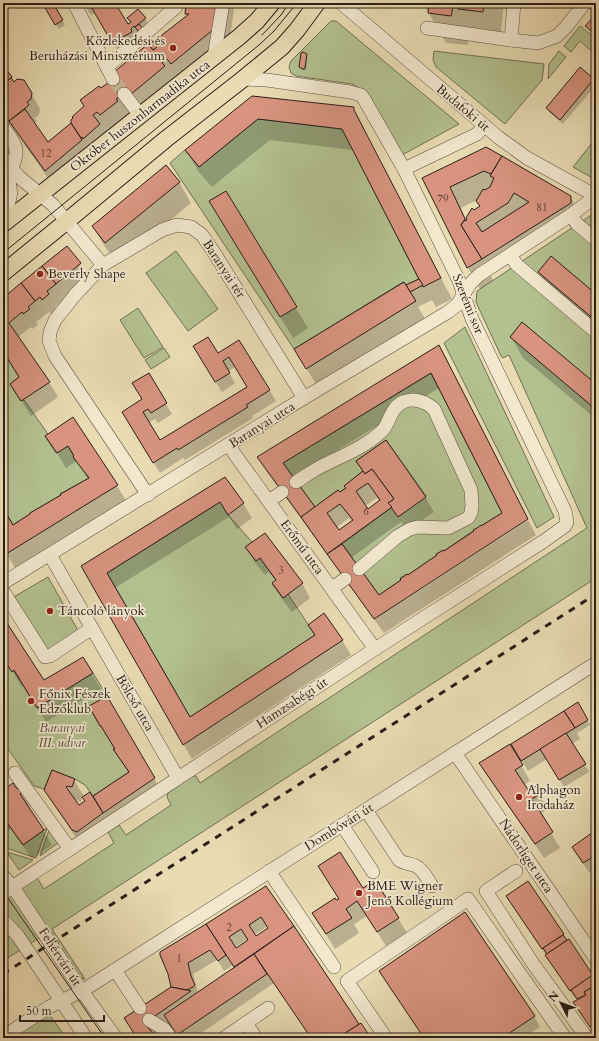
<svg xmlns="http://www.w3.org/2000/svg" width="599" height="1041" font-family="Cardo,serif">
<rect width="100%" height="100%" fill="#e9dcb3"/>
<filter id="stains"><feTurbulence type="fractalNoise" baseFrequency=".005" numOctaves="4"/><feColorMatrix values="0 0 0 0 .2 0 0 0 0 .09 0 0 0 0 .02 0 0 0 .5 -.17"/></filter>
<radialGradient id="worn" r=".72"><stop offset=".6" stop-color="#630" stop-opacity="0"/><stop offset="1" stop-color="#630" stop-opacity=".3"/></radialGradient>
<g fill="#b3c18f" stroke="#6e7054">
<polygon points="331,21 336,21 459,124 402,155 364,91 352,84 296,76 291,73 289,67 291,61"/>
<polygon points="580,26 596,39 596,55 580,41 571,52 564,46"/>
<polygon points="434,51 544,64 542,80 505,124 436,67 433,60"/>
<polygon points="559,51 566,57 548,79 549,64"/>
<polygon points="258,119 342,129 419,279 406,285 403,282 294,349 170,163 185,150 199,167"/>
<polygon points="596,138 596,180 573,167"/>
<polygon points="596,212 596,578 52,929 85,979 63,973 39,938 3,961 3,899 37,878 44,889 114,843 108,832 119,825 126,835 171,805 167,797 168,793 192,776 196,776 200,783 587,528 509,355 503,358 501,356 476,302 477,291"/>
<polygon points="176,251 218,309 188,331 146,273"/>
<polygon points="138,308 163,347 144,358 120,320"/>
<polygon points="465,327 554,517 537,528 444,343"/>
<polygon points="164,348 170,357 151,369 145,360"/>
<polygon points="3,351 19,377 10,384 21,401 24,400 48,434 45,436 56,453 68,446 74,456 73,457 89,478 60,494 61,495 30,513 30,514 13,525 3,508"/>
<polygon points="431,373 502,513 481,526 480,526 444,551 443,550 437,554 437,555 408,575 407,574 400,578 401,580 379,595 342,544 392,507 398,516 426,496 386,440 356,461 363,471 344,486 346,488 340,492 338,490 315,507 283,463"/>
<polygon points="220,502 228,515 252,542 246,548 256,561 260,558 276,580 272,584 283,598 288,594 315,635 190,717 107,573"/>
<polygon points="48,577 80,634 49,652 12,598"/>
<polygon points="3,653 37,708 93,673 107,696 89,707 100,726 101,726 115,749 114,750 129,772 93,796 85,785 75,779 52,770 44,789 34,786 6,746 3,745"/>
<polygon points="8,824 23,845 47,828 36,858 3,847 3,828"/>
<polygon points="49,830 58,843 40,856"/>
<polygon points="7,852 33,860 19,870"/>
<polygon points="49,1014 66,1038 13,1038 14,1036"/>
</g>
<g fill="#0003" fill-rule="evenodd">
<polygon points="52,3 65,25 59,29 45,6"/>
<polygon points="83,3 114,3 127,26 131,23 138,11 145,19 154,34 149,38 153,44 187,16 186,13 187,3 231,3 234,9 230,38 57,191 3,114 3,67 14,83 31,93 40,109 39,115 35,118 37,121 34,123 48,143 72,123 100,89 116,77 147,45 144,41 122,57 95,13 91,15"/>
<polygon points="423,3 504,3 500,41 469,36 468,45 446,43"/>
<polygon points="570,3 582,3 577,9"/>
<polygon points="596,15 596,43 587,26"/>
<polygon points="305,53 307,57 306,70 303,71 300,67"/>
<polygon points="580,69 593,80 596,85 563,124 550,113 547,108"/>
<polygon points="252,97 353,108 365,129 365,132 452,299 436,307 432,300 418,307 427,322 319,389 295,350 406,287 419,280 423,284 353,150 270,140 212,187 198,171 186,150"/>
<path d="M486,148L570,196L579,212V218L490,274L493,280L480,289L468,268L423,178ZM477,200L481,207L475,211L472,210L466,219L461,208Z"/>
<polygon points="179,182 191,203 118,263 105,247 93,227"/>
<polygon points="225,192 308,328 293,338 222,222"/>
<polygon points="67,248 80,264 89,279 55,307 57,310 51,314 49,312 36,322 38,324 33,329 31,327 18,337 49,382 58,397 31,416 11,384 20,378 3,351 3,300"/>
<polygon points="539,272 596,295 596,331 551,292"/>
<polygon points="511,337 596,386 596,419 523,358"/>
<polygon points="239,341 276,401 252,416 253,418 185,460 183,458 160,473 129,423 143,400 148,374 172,414 158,423 155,419 148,423 160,442 248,387 236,367 228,371 235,383 222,392 200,357 218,354"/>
<path d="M439,347L527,518L405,598L406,599L528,520L536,535L384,633L267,472L258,457ZM439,388L503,514L378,596L351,558L401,522L407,531L434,512L425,497L364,472L340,494L315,508L292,478ZM377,498L380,501L368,510L365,506ZM349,518L352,522L339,531L336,528Z"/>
<polygon points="73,419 126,500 15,568 3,547 3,507 12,522 11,523 13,526 88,479 77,461 66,468 47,436"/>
<polygon points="225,478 243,503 252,518 237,529 229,517 115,588 190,719 342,640 351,655 192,759 82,567"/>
<polygon points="247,548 302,583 310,598 292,612 282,599 273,584 276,581 269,572 265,575 255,563"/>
<polygon points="3,619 44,681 82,658 101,689 46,722 23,685 21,686 8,663 9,663 4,655 3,655"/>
<polygon points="596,692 596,700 593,694"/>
<polygon points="106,697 163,794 81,845 54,805 45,790 74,780 83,795 81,802 75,800 79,806 129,773 101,726"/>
<polygon points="577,704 590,725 577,733 580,739 572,744 589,772 564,787 547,759 528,771 518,755"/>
<polygon points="481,763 522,766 530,781 524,785 528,792 535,787 548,809 540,814 560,848 544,858 489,778"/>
<polygon points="16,790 22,792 30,807 29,808 52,845 32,859 11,829 3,834 3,791"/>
<polygon points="596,831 596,869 589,873 573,847"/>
<path d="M266,888L359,1025L370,1038H311L274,983L194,1038H179L171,1026L155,1038H137L125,1019L172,987L169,973L162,952ZM268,926L269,928L255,937L254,935ZM248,939L249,941L236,949L235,947ZM217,960L224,971L233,965L235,968L198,993L193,974Z"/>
<polygon points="363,890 398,918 407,933 386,946 367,916 354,924 359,933 335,949 322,928 336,902"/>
<polygon points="507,897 563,934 592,976 596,982 596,1034 579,1010 579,1000 576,997 575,998"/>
<polygon points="534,1016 540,1027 523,1038 424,1038"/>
</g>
<g fill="#d8947f" stroke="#2a1e18" fill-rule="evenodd">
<polygon points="49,3 53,3 63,20 55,25 44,6"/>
<polygon points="89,3 115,3 128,24 131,22 127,18 138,9 146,18 135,27 134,26 131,29 132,32 112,43"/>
<polygon points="186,3 221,3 214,29 171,64 167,59 162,63 165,66 130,95 120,97 109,82 113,73 148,44 153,50 157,47 153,42 189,14 185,14"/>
<polygon points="429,3 484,3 483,12 458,9 458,7 453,7 451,16 428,13"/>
<polygon points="596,14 596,35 585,26"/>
<polygon points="139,24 157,47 153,50 135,27"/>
<polygon points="303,52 307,54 305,68 303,69 299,67 301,53"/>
<polygon points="3,65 12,77 3,84"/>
<polygon points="580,67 594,79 560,120 546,108"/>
<polygon points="11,78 14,82 17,79 24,80 32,93 31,99 27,102 29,105 9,121 3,112 3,84"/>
<polygon points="109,82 120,97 116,99 118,101 100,115 97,112 93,115 100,124 83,139 82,137 81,138 71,123 71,120 73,118 72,117 84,106 80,100 99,86 101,88"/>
<polygon points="252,96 354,107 354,110 441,278 423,287 342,129 258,119 199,167 185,150"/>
<polygon points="25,109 48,142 71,123 82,140 45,171 9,121"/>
<polygon points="486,147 502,156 491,174 484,171 450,187 465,219 461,225 482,259 467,268 422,178"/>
<path d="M502,156L571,196V203L482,259L461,225L464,221L467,220L466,218L472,208L474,210L480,206L476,201L483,189L485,190L490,187L494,178L490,176ZM514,193L529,202L482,232L476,223L508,203Z"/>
<polygon points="166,165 180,182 105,243 92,226"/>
<polygon points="226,191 297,307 280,317 209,201"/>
<polygon points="67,246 81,263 56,284 42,266"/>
<polygon points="551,256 596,294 596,321 538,272"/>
<polygon points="42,266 56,284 47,291 49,294 42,300 40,297 35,301 21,283"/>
<polygon points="419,279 423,285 410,292 406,285"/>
<polygon points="404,282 416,301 306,369 294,349"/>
<polygon points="21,283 35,301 28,307 30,309 23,314 22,312 9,323 50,382 21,401 10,384 19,377 3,351 3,345 5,344 3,341 3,298"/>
<polygon points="522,322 596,384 596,403 593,407 510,337"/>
<polygon points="208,337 218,353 239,340 270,390 246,405 248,407 178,450 177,448 153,463 122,412 142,399 132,383 149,373 167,403 151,413 148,409 143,412 160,440 247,387 229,357 223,361 230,373 215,382 193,346"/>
<polygon points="439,345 528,519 374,619 327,554 342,544 379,595 401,580 400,579 407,574 408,575 437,555 436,554 444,550 444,551 474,531 473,530 477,528 481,525 481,526 502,513 431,373 283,463 315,507 301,517 257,457"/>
<polygon points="73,417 118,485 6,554 3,549 3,508 13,525 30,514 30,513 61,495 60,494 64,492 89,478 73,457 74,456 68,446 57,453 45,436"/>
<polygon points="386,440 426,497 398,517 388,503 394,499 372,469 365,474 356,461"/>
<path d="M372,469L394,499L388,503L392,507L327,554L301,517L338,490L340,492L346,488L344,486L363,471L365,474ZM368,483L380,500L368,509L356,491ZM340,504L353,520L339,530L327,513Z"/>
<polygon points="225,477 244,503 228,515 220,502 107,573 190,717 315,635 308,625 324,613 343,640 183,745 81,566"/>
<polygon points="265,533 303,583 283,598 272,583 276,580 260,558 256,561 245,547"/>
<polygon points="3,617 44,680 83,657 93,673 37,708 14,670 12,672 6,663 8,662 3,653"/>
<polygon points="107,696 155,778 103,813 93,796 129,772 113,749 115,749 101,726 100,726 89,706"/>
<polygon points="578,702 588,720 575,728 564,711"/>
<polygon points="564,711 575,728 521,761 511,744"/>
<polygon points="566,733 586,764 559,780 540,749"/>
<polygon points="510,744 523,765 515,770 529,791 536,786 540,794 532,799 553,832 535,844 479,763"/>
<polygon points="52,770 75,779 72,787 67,786 66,787 79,805 85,801 82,797 90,792 103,813 77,832 72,830 44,790"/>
<polygon points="13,783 17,789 19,787 22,792 20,794 44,830 23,845 3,817 3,790"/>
<polygon points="596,830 596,862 593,857 583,863 572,847"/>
<polygon points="340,852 363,888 375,880 399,918 377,932 357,901 346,909 352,918 326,934 312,913 335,898 336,900 339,899 318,866"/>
<polygon points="528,881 564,934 542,949 506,896"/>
<path d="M266,886L294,926L234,967L206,924ZM261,917L268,928L256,936L249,925ZM241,929L248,940L236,948L229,937Z"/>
<polygon points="465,912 535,1016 502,1038 424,1038 379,971"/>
<polygon points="206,924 226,955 218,961 210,950 188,963 191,976 195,985 193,987 187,990 171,987 168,974 160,955 160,952"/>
<polygon points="294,926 359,1024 338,1038 311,1038 254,954"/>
<polygon points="563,935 567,940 547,954 543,948"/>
<polygon points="569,939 593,975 570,991 545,955"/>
<polygon points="254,954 267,974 177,1035 164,1015"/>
<polygon points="591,976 596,983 596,985 584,992 586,995 577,999 571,990"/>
<polygon points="596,985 596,1023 590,1027 573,1002 586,995 584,992"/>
<polygon points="171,987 191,991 145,1023 156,1038 137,1038 124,1018"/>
<polygon points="361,1023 371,1038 340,1038 339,1037"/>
<polygon points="289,1033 293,1038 282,1038"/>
</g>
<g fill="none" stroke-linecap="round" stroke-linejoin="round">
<polyline stroke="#c3b694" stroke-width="13" stroke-dasharray="13 6" stroke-linecap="butt" points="113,79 124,94"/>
<g stroke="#5a4e3f" stroke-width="14">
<g id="minor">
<polyline points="74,3 113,79"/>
<polyline points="341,3 498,137 527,158 596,196"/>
<polyline points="427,28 511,40 538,43 557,36 566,27 585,3"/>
<polyline points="511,40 514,3"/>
<polyline points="214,57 223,3"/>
<polyline points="107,67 176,7 176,3"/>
<polyline points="124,94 140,115"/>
<path d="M3,127C14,142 21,149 12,167"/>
<polyline points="3,157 19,177 53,205 103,265"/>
<polyline points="404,169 477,134 484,126"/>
<path d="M3,170C15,189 11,199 3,218"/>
<polyline points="571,215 577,224 596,240"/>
<polyline points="511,256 516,264 596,332"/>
<polyline points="229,445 236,456 375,649"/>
<path d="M296,482C304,477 312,471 320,467C341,456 364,448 382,431C390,423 390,408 403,402C414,397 426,402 434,409L471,490L472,505L471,513L468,518L448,528L418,527L410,529L398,536L359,569"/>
<polyline points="148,495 55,356 49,341 50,332 55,320 75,295 103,265 162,230 177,225 191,227 202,235 215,254 304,398"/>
<polyline points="269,501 282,492"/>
<polyline points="50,555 178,778"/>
<polyline points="3,583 304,398 448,312 457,305 470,284 479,275 571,215 596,196"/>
<polyline points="332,588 345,579"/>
<polyline points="3,591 45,657 50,656 92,628"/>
<polyline points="455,753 596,959"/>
<polyline points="15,773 70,849"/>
<path d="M366,810L399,860C404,864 410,863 416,866C424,870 428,880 432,886"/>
<polyline points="342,825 373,872"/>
<polyline points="269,871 334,967"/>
<polyline points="516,871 486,891 534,965 587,1038"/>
<polyline points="3,876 13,887 82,991 116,1038"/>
<polyline points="3,893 375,649 544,541 565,526 567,522 565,511 472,319 459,281 404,169 364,99 361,95 350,92 267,80 243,79"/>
<polyline points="3,920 18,936 86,1038"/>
<polyline points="115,970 140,1008"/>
<polyline points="149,1020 164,1029 171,1038"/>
<polyline points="246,1023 256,1038"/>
<polyline points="3,1037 49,1007 82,991 115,970 596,663"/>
<polyline points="224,1038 268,1008"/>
<polyline points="386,1038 347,981 468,899 565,1038"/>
</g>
</g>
<g stroke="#2a1e18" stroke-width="18">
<g id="major">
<polyline points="3,224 239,37 257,21 272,3"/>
<polyline points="3,273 67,221 166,139 243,79 282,47 297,30 317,3"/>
</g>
</g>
<use href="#minor" stroke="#f1e8ce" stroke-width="13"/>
<use href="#major" stroke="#e9dcb3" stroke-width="16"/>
<g stroke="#2a1e18" stroke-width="1">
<polyline points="262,35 281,15 289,3"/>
<polyline points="3,253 259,45 274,31 297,3"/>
<polyline points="3,891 105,1038"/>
</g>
<polyline stroke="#2a1e18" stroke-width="3" stroke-dasharray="7 7" stroke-linecap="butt" points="3,974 596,594"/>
</g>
<g fill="#8f2418" stroke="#f1e8ce" stroke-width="1.5">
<circle cx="173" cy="48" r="4"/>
<circle cx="40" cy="274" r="4"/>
<circle cx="50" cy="611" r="4"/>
<circle cx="31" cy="701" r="4"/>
<circle cx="519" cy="797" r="4"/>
<circle cx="359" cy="893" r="4"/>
</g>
<g text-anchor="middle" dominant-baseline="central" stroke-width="3.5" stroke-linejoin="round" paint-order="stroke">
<g font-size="11" fill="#563c32">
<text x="46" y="153">12</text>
<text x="443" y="198">79</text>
<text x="542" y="207">81</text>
<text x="366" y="511">6</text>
<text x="281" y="570">3</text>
<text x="229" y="927">2</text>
<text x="179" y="958">1</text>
</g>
<g font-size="13" fill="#2a1e18" stroke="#f1e8ce" text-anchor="start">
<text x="165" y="41" text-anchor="end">Közlekedési és<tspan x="165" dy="15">Beruházási Minisztérium</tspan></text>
<text x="48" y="274">Beverly Shape</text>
<text x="58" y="611">Táncoló lányok</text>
<text x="39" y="694">Főnix Fészek<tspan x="39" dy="15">Edzőklub</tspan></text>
<text x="527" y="790">Alphagon<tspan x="527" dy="15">Irodaház</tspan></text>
<text x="367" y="886">BME Wigner<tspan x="367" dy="15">Jenő Kollégium</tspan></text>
</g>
<g font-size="13" fill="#2a1e18" stroke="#f1e8ce">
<text transform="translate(463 108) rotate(40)">Budafoki út</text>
<text transform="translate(140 116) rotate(-38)">Október huszonharmadika utca</text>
<text transform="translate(224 269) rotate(57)">Baranyai tér</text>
<text transform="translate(468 304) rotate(68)">Szerémi sor</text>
<text transform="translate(262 425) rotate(-32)">Baranyai utca</text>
<text transform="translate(302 547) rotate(54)">Erőmű utca</text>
<text transform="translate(135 703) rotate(60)">Bölcső utca</text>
<text transform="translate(292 703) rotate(-33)">Hamzsabégi út</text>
<text transform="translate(339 827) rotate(-32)">Dombóvári út</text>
<text transform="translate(526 856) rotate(56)">Nádorliget utca</text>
<text transform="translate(60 957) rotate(57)">Fehérvári út</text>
</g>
<g font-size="13" font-style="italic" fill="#534f3c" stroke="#f1e8ce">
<text x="62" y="728">Baranyai<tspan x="62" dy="15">III. udvar</tspan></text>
</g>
</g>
<rect width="599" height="1041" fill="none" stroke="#e9dcb3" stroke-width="16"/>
<rect x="4" y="4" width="591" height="1033" fill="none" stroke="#2a1e18" stroke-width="2"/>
<rect x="8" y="8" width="583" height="1025" fill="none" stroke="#2a1e18"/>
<g transform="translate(561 1003) rotate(312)" stroke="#f1e8ce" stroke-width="3" paint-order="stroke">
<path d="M0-3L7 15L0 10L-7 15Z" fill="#2a1e18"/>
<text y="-6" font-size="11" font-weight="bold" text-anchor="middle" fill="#2a1e18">N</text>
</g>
<path d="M20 1015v6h84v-6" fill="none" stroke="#2a1e18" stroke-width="2"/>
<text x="26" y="1015" font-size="12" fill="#2a1e18" stroke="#f1e8ce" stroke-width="3" paint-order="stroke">50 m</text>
<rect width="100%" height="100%" filter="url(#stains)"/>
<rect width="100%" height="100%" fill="url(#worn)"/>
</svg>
